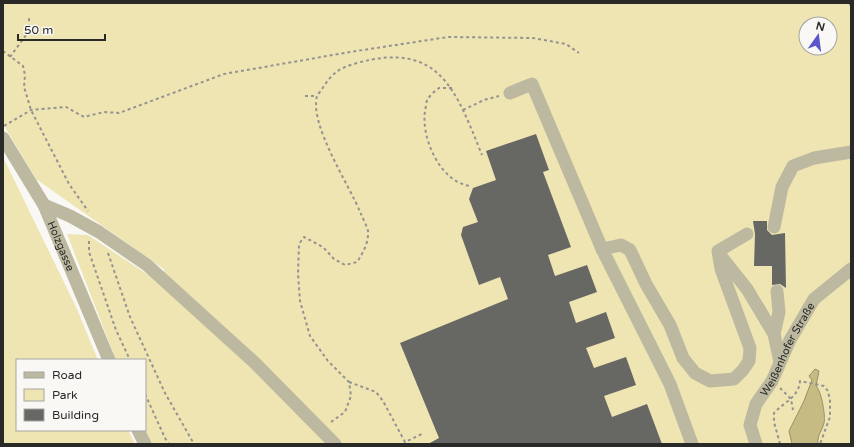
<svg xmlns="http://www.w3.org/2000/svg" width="854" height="447" font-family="'Varela Round',sans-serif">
<rect width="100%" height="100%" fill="#f9f8f5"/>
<g fill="#eee5b2" fill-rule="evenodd">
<path d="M3,3H851V444H818C817,435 822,431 824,423C827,412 821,398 818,388L816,386L815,382L812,380L804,401L789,431L792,444H152L145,429V360H116L67,234L88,235L156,280L165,270L36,179L3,124ZM806,24H830V48H806Z"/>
<polygon points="3,157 77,309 98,360 17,360 17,430 128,430 135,444 3,444"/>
</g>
<path fill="#c5bb83" stroke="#968f68" d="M815,369L819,371L816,386C821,390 826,416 824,423C822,431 817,435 818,444H792L789,431L804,401L812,380L809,376Z"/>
<g fill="#676764">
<polygon points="536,134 549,170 543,172 571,247 548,255 555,276 587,265 597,292 569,302 576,323 606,312 615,338 586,348 594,368 626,357 636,385 604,396 612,417 647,404 662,444 428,444 439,438 400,343 508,299 500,277 479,285 461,235 463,227 478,222 469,199 473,188 496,180 486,151"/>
<polygon points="753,221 767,221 767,230 772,235 785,233 786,288 780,284 772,285 772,266 754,266 755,234"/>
</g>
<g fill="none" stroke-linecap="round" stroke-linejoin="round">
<g stroke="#949391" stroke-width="2" stroke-dasharray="3 3" stroke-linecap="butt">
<polyline points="849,3 851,6"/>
<polyline points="3,51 23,66 25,75 24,87 31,110 69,184 88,211"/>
<polyline points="10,57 29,31 29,17"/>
<path d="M452,88H439C435,91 430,95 428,99C426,101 426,107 425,111C421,138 440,182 470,186"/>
<polyline points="305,96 317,96"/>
<polyline points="463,110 484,100 499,96"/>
<polyline points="4,126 31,110 66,107 84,117 104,112 119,113 224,74 350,52 448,37 533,38 566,44 579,53"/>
<polyline points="89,241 89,252 116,330 130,360"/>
<polyline points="108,253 130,317 165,393 194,444"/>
<polyline points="349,382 376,392 383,401 405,442 422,434"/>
<polyline points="780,388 791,399 793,410"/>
<polyline points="145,394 165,438 169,444"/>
<path d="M331,422L345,412L351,396L349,382L328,361L310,336L300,301L298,274L299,244L304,237L323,247L334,259L345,265L357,262C363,253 369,242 368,231C367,226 363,219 361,214C350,186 309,125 317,96C318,94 321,91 322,89C332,73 339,68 357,63C440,40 456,91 482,155"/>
<path d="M780,444L774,422V413C784,402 799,397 800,381L824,386L828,391L830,401V417L820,444"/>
</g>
<g stroke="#bdb9a1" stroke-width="13">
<polyline points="510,93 532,84 602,249 670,384 692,444"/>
<path id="s1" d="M3,138L44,205L109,360"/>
<polyline points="44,205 70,216 99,232 147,265 255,363 335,444"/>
<polyline points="774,227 782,187 793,166 814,158 851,152"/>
<polyline points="602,249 621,245 630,250 646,284 670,325 683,358 695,373 710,381 734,379 743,370 749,361 750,348 721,269 718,251 747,234"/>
<polyline points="720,255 747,289 774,334 780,362"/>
<polyline points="774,334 779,312 777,291"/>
<polyline points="138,430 145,444"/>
<path id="s2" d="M756,444L750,425L756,404L772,381L790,340L814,299L851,269"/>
</g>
</g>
<g text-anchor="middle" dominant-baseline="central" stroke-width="4" stroke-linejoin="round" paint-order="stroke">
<g font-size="11" fill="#292928" stroke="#f9f8f5">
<text stroke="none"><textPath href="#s1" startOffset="123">Holzgasse</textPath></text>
<text stroke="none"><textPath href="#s2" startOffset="105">Weißenhofer Straße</textPath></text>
</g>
</g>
<rect width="854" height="447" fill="none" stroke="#292928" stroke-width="8"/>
<rect x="16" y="359" width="130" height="72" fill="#f9f8f5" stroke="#a6a5a3"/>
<rect x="24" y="372" width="20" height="6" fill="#bdb9a1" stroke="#a6a5a3"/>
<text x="52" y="379" font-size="12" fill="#292928">Road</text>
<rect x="24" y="389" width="20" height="12" fill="#eee5b2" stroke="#a6a5a3"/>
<text x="52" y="399" font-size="12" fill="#292928">Park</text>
<rect x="24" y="409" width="20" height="12" fill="#676764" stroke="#a6a5a3"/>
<text x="52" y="419" font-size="12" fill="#292928">Building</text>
<g transform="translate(818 36) rotate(14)"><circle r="19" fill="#f9f8f5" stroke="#a6a5a3"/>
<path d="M0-3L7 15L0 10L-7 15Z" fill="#5956ce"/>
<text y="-6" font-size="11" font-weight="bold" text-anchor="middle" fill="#292928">N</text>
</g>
<path d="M18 34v6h87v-6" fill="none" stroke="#292928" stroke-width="2"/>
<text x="24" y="34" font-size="12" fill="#292928" stroke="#f9f8f5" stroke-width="3" paint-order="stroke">50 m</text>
</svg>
